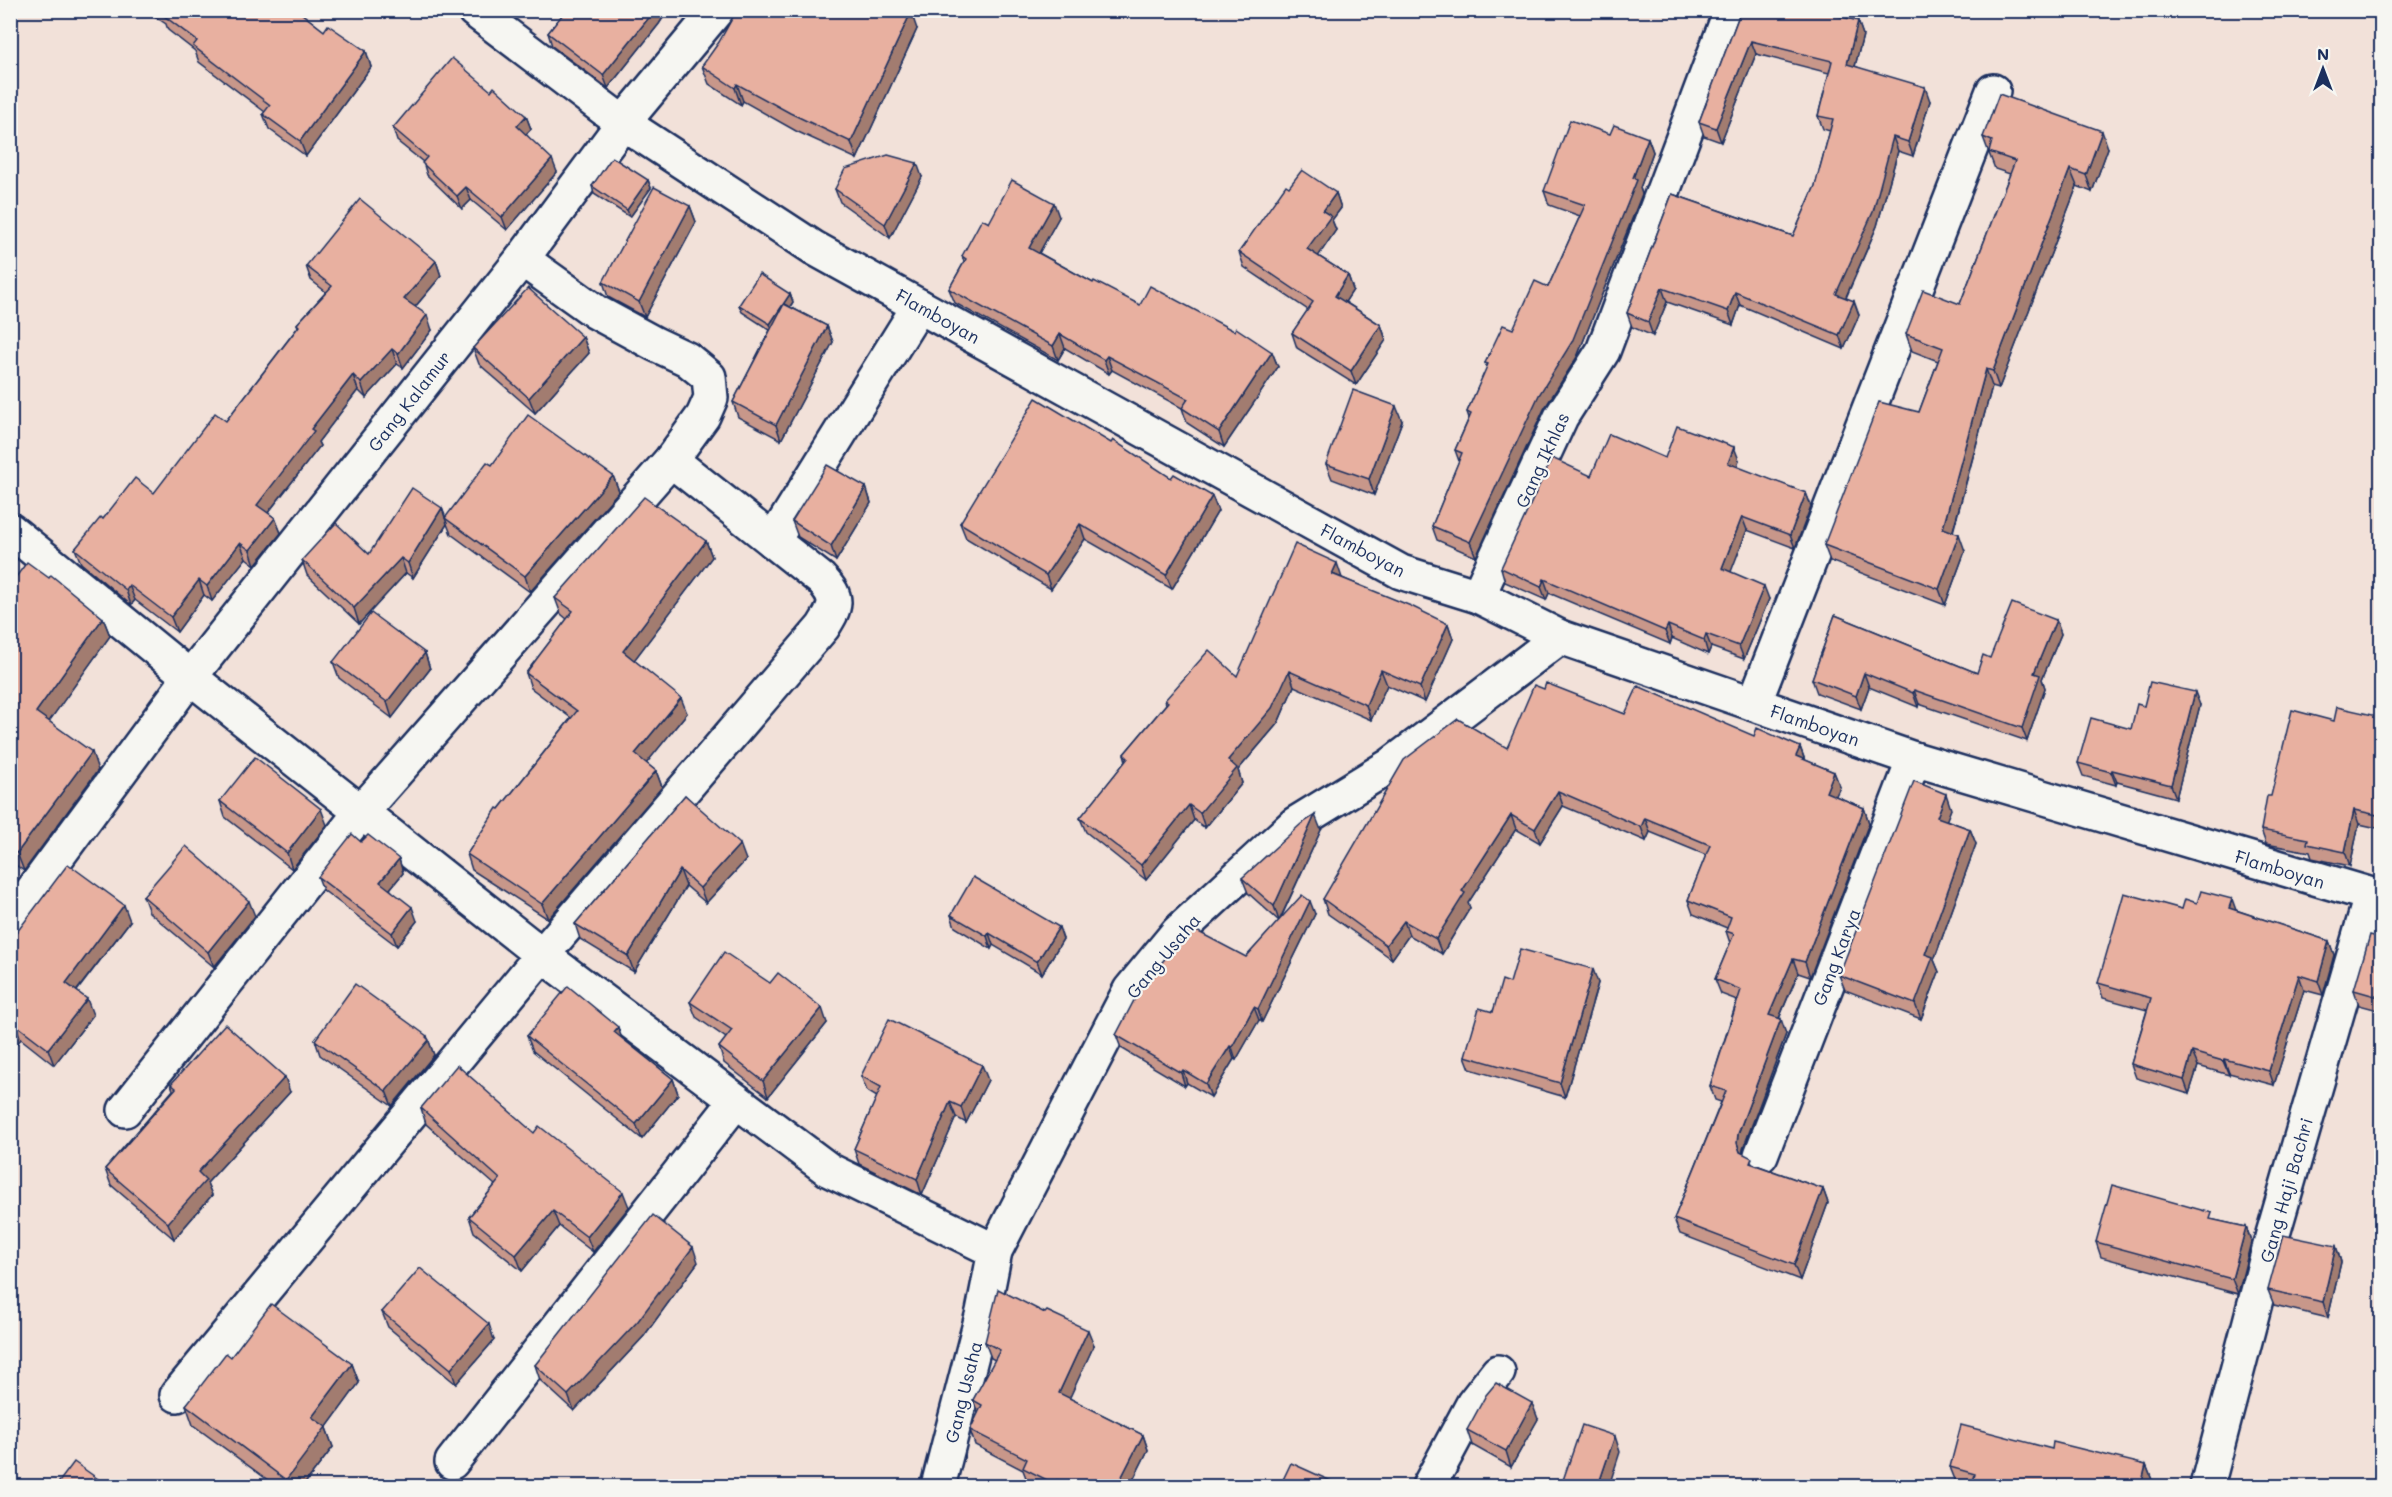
<svg xmlns="http://www.w3.org/2000/svg" width="2392" height="1497" font-family="Mali,sans-serif">
<rect width="100%" height="100%" fill="#f2e1d9"/>
<filter id="ink" filterUnits="userSpaceOnUse"><feTurbulence type="fractalNoise" baseFrequency=".0167" numOctaves="2"/><feDisplacementMap in="SourceGraphic" scale="12" xChannelSelector="R" yChannelSelector="G"/><feConvolveMatrix kernelMatrix="1 2 1 2 8 2 1 2 1" color-interpolation-filters="sRGB"/></filter>
<g filter="url(#ink)">
<g fill="none" stroke-linecap="round" stroke-linejoin="round">
<g stroke="#1b2f5e" stroke-width="38">
<g id="minor">
<polyline points="474,10 623,123 814,248 1401,572 1478,596 1560,637 1914,759 2382,898"/>
<polyline points="10,530 190,677 542,955 829,1170 995,1251"/>
<polyline points="773,541 919,306"/>
<polyline points="1478,596 1561,417 1603,351 1731,10"/>
<polyline points="1754,704 1993,91"/>
<polyline points="10,921 190,677 522,259 623,123 717,10"/>
<polyline points="125,1110 361,812 671,460 703,416 711,398 709,377 687,359 655,344 596,312 522,259"/>
<polyline points="1761,1155 1914,759"/>
<path d="M177,1395L542,955L823,627C836,606 840,599 821,579L671,460"/>
<polyline points="452,1462 736,1101"/>
<polyline points="938,1486 983,1312 995,1251 1130,990 1178,932 1295,824 1391,765 1560,637"/>
<polyline points="1429,1486 1473,1404 1498,1372"/>
<polyline points="2207,1486 2273,1234 2371,896"/>
</g>
</g>
<use href="#minor" stroke="#f6f6f2" stroke-width="33"/>
</g>
<g fill="#c8978a" stroke="#1b2f5e" stroke-width="1.5">
<polygon points="145,10 297,10 324,31 366,51 371,67 306,156 269,129 263,114 265,112 199,62 195,51 168,30 166,24"/>
<polygon points="668,10 659,24 608,88 552,46 548,33 566,11"/>
<polygon points="1741,10 1849,10 1847,18 1858,21 1863,35 1855,66 1930,101 1913,156 1898,151 1877,226 1846,298 1859,315 1844,349 1740,305 1733,325 1667,302 1653,336 1632,327 1627,313 1672,194 1793,236 1815,186 1830,131 1823,129 1818,116 1829,73 1756,54 1721,142 1704,136 1699,122"/>
<polygon points="917,29 857,159 796,131 743,101 741,105 709,84 702,66"/>
<polygon points="491,91 526,116 531,129 526,134 557,172 507,230 471,200 462,209 427,175 423,162 397,141 393,128"/>
<polygon points="1610,134 1648,138 1653,152 1640,188 1642,194 1577,357 1544,409 1476,557 1437,540 1432,526 1459,461 1455,450 1469,418 1467,412 1487,368 1485,363 1548,287 1580,216 1549,205 1544,191"/>
<polygon points="1983,137 2108,148 2092,192 2077,186 1999,388 1992,386 1953,532 1965,551 1945,605 1830,561 1824,545 1919,412 1938,361 1912,351 1906,334 1960,304 2010,174 1995,169"/>
<polygon points="922,177 890,238 840,202 835,189"/>
<polygon points="648,180 651,188 630,217 594,194 592,186"/>
<polygon points="1289,187 1336,193 1341,208 1332,220 1336,230 1318,256 1348,275 1353,290 1345,302 1381,325 1386,340 1356,385 1297,348 1292,333 1308,310 1244,267 1239,252"/>
<polygon points="690,206 696,222 645,317 608,297 603,282"/>
<polygon points="1059,217 1039,253 1093,283 1140,305 1272,352 1278,367 1224,447 1187,423 1182,408 1112,370 1109,374 1065,348 1058,360 955,303 949,289 964,262 962,256"/>
<polygon points="436,261 441,276 415,307 432,330 403,368 397,364 366,398 358,390 318,442 320,446 268,513 275,518 281,533 255,565 246,558 212,601 204,595 177,632 135,600 131,605 81,563 75,549 103,519 154,493 226,421 298,327 297,324 326,292 311,280 306,266"/>
<polygon points="790,294 793,302 790,307 827,326 833,342 781,440 738,417 733,402 770,330 742,312 739,305"/>
<polygon points="583,337 589,353 535,413 479,364 473,348"/>
<polygon points="1402,421 1374,495 1332,479 1326,464"/>
<polygon points="1665,458 1739,460 1736,467 1806,493 1811,506 1795,548 1747,530 1730,572 1769,599 1744,659 1711,647 1708,654 1672,638 1670,644 1549,593 1546,600 1505,582 1501,568 1591,476"/>
<polygon points="492,465 613,476 619,491 530,592 451,534 447,524 413,578 406,573 359,624 307,575 302,560 369,554 442,508 446,518"/>
<polygon points="1171,478 1212,496 1218,511 1172,589 1085,539 1051,589 966,538 960,523"/>
<polygon points="866,487 871,503 836,561 798,537 792,521"/>
<polygon points="706,541 712,557 634,660 687,713 646,763 656,771 662,787 548,919 472,870 467,854 499,809 571,718 531,688 526,673 567,619 561,614 555,598"/>
<polygon points="1342,578 1448,624 1453,639 1425,702 1387,685 1371,720 1294,686 1278,723 1238,770 1242,783 1205,828 1194,820 1146,880 1086,832 1080,818 1126,761 1124,754 1166,704 1165,700 1237,676"/>
<polygon points="10,585 103,618 110,636 49,721 98,770 24,871 10,861"/>
<polygon points="1835,615 1977,673 1990,658 2056,620 2061,634 2042,679 2045,688 2027,741 1919,704 1918,707 1869,687 1861,709 1817,693 1812,679"/>
<polygon points="425,653 430,669 392,718 339,678 333,662"/>
<polygon points="1544,689 1625,714 1754,736 1800,747 1805,760 1834,772 1840,787 1835,796 1864,808 1869,823 1810,977 1798,973 1779,1019 1786,1034 1743,1149 1743,1154 1754,1164 1823,1189 1828,1203 1800,1280 1680,1234 1674,1219 1721,1102 1715,1100 1710,1086 1737,1000 1721,994 1715,979 1730,943 1726,931 1727,928 1693,914 1688,900 1706,855 1650,832 1646,841 1563,806 1540,843 1516,829 1468,903 1470,908 1442,954 1409,935 1392,959 1328,914 1323,899 1507,748"/>
<polygon points="2200,705 2176,798 2117,782 2116,785 2083,776 2078,763 2131,729 2144,706"/>
<polygon points="2382,717 2382,829 2359,824 2350,866 2312,858 2310,852 2266,844 2261,830 2271,796 2334,721"/>
<polygon points="685,795 746,860 706,903 686,886 634,972 580,939 575,924"/>
<polygon points="220,801 327,825 292,869 225,817"/>
<polygon points="1951,809 1946,820 1970,829 1976,844 1934,960 1939,972 1921,1019 1845,990 1839,975"/>
<polygon points="1321,830 1280,920 1315,914 1262,1022 1259,1020 1236,1060 1234,1059 1211,1097 1187,1083 1185,1086 1121,1048 1116,1035 1246,957 1279,921 1248,893 1242,878"/>
<polygon points="361,842 399,859 403,873 390,889 417,921 397,946 323,890 318,877"/>
<polygon points="143,896 255,916 214,967 149,912"/>
<polygon points="2197,903 2236,910 2329,941 2334,955 2323,995 2304,990 2274,1085 2229,1073 2229,1075 2198,1066 2189,1094 2136,1078 2131,1064 2147,1010 2103,998 2098,983 2182,909"/>
<polygon points="951,915 1063,939 1042,974 993,945 991,949 955,927"/>
<polygon points="130,921 77,991 93,1015 54,1065 21,1039 10,1051 11,940"/>
<polygon points="2382,938 2382,1011 2359,1005 2354,990"/>
<polygon points="1510,983 1598,983 1565,1097 1470,1069 1465,1056"/>
<polygon points="690,1002 827,1023 768,1097 724,1063 719,1047 726,1038 696,1017"/>
<polygon points="527,1036 622,1038 673,1079 678,1094 642,1139 533,1051"/>
<polygon points="428,1039 434,1055 392,1106 320,1055 315,1040"/>
<polygon points="861,1076 988,1080 966,1123 956,1117 922,1195 859,1164 854,1149 877,1097 867,1091"/>
<polygon points="171,1084 290,1092 207,1183 212,1195 174,1239 111,1185 105,1169 173,1090"/>
<polygon points="421,1108 534,1133 629,1207 593,1252 559,1226 522,1271 474,1232 469,1217 495,1185 426,1124"/>
<polygon points="2214,1220 2246,1227 2251,1242 2238,1294 2101,1257 2096,1242"/>
<polygon points="2336,1246 2341,1262 2328,1318 2274,1305 2268,1290"/>
<polygon points="698,1262 644,1336 574,1411 540,1380 535,1365"/>
<polygon points="382,1312 494,1340 456,1384 388,1327"/>
<polygon points="985,1342 1094,1345 1069,1398 1143,1435 1148,1450 1130,1486 1035,1486 1028,1483 1023,1470 975,1445 970,1430 978,1413 973,1400 995,1360 991,1358"/>
<polygon points="231,1357 352,1364 359,1383 326,1428 333,1447 303,1486 276,1486 193,1425 186,1405"/>
<polygon points="1538,1419 1511,1467 1472,1445 1467,1430"/>
<polygon points="2052,1449 2146,1465 2152,1480 2150,1486 1971,1486 1956,1482 1950,1467"/>
</g>
<g fill="#a27b70" stroke="#1b2f5e" stroke-width="1.5">
<polygon points="655,10 668,10 659,24 608,88 603,75"/>
<polygon points="1840,10 1849,10 1843,29 1838,16"/>
<polygon points="911,12 917,29 857,159 851,142"/>
<polygon points="1858,21 1863,35 1852,78 1847,64"/>
<polygon points="1751,41 1756,54 1721,142 1716,128"/>
<polygon points="366,51 371,67 306,156 300,141"/>
<polygon points="737,84 743,101 741,105 735,88"/>
<polygon points="1925,87 1930,101 1913,156 1908,142"/>
<polygon points="526,116 531,129 522,138 517,126"/>
<polygon points="2102,131 2108,148 2092,192 2086,175"/>
<polygon points="1893,137 1898,151 1877,226 1841,308 1836,294"/>
<polygon points="1648,138 1653,152 1640,188 1642,194 1577,357 1544,409 1476,557 1470,542 1633,178"/>
<polygon points="552,159 557,172 507,230 502,217"/>
<polygon points="917,163 922,177 890,238 885,224"/>
<polygon points="2070,169 2077,186 1999,388 1993,371"/>
<polygon points="648,180 651,188 630,217 627,210"/>
<polygon points="466,187 471,200 462,209 457,196"/>
<polygon points="1336,193 1341,208 1332,220 1336,230 1313,264 1307,249 1323,211"/>
<polygon points="1054,203 1059,217 1034,262 1029,248"/>
<polygon points="690,206 696,222 645,317 639,302"/>
<polygon points="436,261 441,276 409,314 404,299"/>
<polygon points="1348,275 1353,290 1340,310 1335,296"/>
<polygon points="1662,288 1667,302 1653,336 1648,322"/>
<polygon points="1735,292 1740,305 1733,325 1728,311"/>
<polygon points="790,294 793,302 773,332 770,324"/>
<polygon points="1854,301 1859,315 1844,349 1839,335"/>
<polygon points="427,315 432,330 403,368 398,354"/>
<polygon points="1381,325 1386,340 1356,385 1351,371"/>
<polygon points="827,326 833,342 781,440 776,425"/>
<polygon points="1060,334 1065,348 1058,360 1053,346"/>
<polygon points="583,337 589,353 535,413 529,398"/>
<polygon points="392,349 397,364 366,398 361,383"/>
<polygon points="1272,352 1278,367 1224,447 1219,432"/>
<polygon points="1107,356 1112,370 1109,374 1104,360"/>
<polygon points="1986,369 1992,386 1949,545 1943,528"/>
<polygon points="353,375 358,390 318,442 320,446 263,519 257,505 311,429"/>
<polygon points="1396,406 1402,421 1374,495 1369,479"/>
<polygon points="1734,447 1739,460 1733,477 1728,463"/>
<polygon points="613,476 619,491 530,592 525,576"/>
<polygon points="866,487 871,503 836,561 831,546"/>
<polygon points="1806,493 1811,506 1795,548 1790,535"/>
<polygon points="1212,496 1218,511 1172,589 1166,575"/>
<polygon points="442,508 447,524 413,578 408,563"/>
<polygon points="1742,517 1747,530 1727,582 1722,568"/>
<polygon points="275,518 281,533 255,565 250,550"/>
<polygon points="1080,524 1085,539 1051,589 1046,575"/>
<polygon points="1959,534 1965,551 1945,605 1939,589"/>
<polygon points="706,541 712,557 629,667 623,651"/>
<polygon points="240,543 246,558 212,601 207,586"/>
<polygon points="401,558 406,573 359,624 354,608"/>
<polygon points="1337,563 1342,578 1332,574"/>
<polygon points="1544,579 1549,593 1546,600 1541,587"/>
<polygon points="199,580 204,595 177,632 171,617"/>
<polygon points="129,585 135,600 131,605 126,590"/>
<polygon points="1764,586 1769,599 1744,659 1739,646"/>
<polygon points="103,618 110,636 43,730 36,712"/>
<polygon points="2056,620 2061,634 2042,679 2045,688 2027,741 2022,728 2034,673"/>
<polygon points="1448,624 1453,639 1425,702 1420,687"/>
<polygon points="1668,625 1672,638 1670,644 1665,631"/>
<polygon points="1706,634 1711,647 1708,654 1704,640"/>
<polygon points="425,653 430,669 392,718 387,702"/>
<polygon points="1381,670 1387,685 1371,720 1366,705"/>
<polygon points="1289,671 1294,686 1278,723 1238,770 1242,783 1205,828 1200,813 1228,760"/>
<polygon points="1864,673 1869,687 1861,709 1856,696"/>
<polygon points="1914,690 1919,704 1918,707 1913,693"/>
<polygon points="2195,692 2200,705 2176,798 2171,785"/>
<polygon points="681,698 687,713 641,770 635,754"/>
<polygon points="1800,747 1805,761 1796,756"/>
<polygon points="92,752 98,770 24,871 17,853"/>
<polygon points="2112,770 2117,782 2116,785 2111,772"/>
<polygon points="656,771 662,787 548,919 542,904"/>
<polygon points="1834,772 1840,787 1831,806 1826,792"/>
<polygon points="1558,791 1563,806 1540,843 1535,829"/>
<polygon points="1946,794 1951,809 1942,832 1937,817"/>
<polygon points="1189,805 1194,820 1146,880 1141,865"/>
<polygon points="1864,808 1869,823 1810,977 1805,962"/>
<polygon points="321,809 327,825 292,869 287,853"/>
<polygon points="2354,810 2359,824 2350,866 2345,852"/>
<polygon points="1315,815 1321,830 1279,921 1274,906"/>
<polygon points="1511,815 1516,829 1468,903 1470,908 1442,954 1436,939 1462,891"/>
<polygon points="1645,818 1650,832 1646,841 1641,827"/>
<polygon points="1970,829 1976,844 1934,960 1939,972 1921,1019 1915,1004 1925,954"/>
<polygon points="740,844 746,860 706,903 700,888"/>
<polygon points="399,859 403,873 385,895 380,882"/>
<polygon points="680,870 686,886 634,972 628,956"/>
<polygon points="2232,899 2237,913 2229,908"/>
<polygon points="249,901 255,916 214,967 208,952"/>
<polygon points="1310,901 1315,914 1262,1022 1258,1009"/>
<polygon points="124,905 130,921 71,998 66,983"/>
<polygon points="412,907 417,921 397,946 392,933"/>
<polygon points="1404,921 1409,935 1392,959 1386,945"/>
<polygon points="1059,927 1063,939 1042,974 1037,962"/>
<polygon points="989,933 993,945 991,949 987,936"/>
<polygon points="2329,941 2334,955 2323,995 2318,981"/>
<polygon points="1793,959 1798,973 1774,1030 1769,1015"/>
<polygon points="1593,969 1598,983 1565,1097 1560,1083"/>
<polygon points="2299,975 2304,990 2274,1085 2269,1071"/>
<polygon points="87,999 93,1015 54,1065 48,1049"/>
<polygon points="1254,1007 1259,1020 1236,1060 1232,1047"/>
<polygon points="822,1008 827,1023 768,1097 763,1081"/>
<polygon points="1781,1019 1786,1034 1743,1149 1742,1157 1745,1167 1737,1143 1738,1134"/>
<polygon points="15,1024 21,1039 10,1051 10,1029"/>
<polygon points="618,1027 623,1042 614,1032"/>
<polygon points="427,1036 434,1055 392,1106 386,1091"/>
<polygon points="1230,1046 1234,1059 1211,1097 1206,1084"/>
<polygon points="2192,1052 2198,1066 2189,1094 2184,1080"/>
<polygon points="2224,1059 2229,1073 2229,1075 2223,1061"/>
<polygon points="982,1065 988,1080 966,1123 961,1107"/>
<polygon points="1183,1070 1187,1083 1185,1086 1181,1073"/>
<polygon points="285,1077 290,1092 207,1183 212,1195 174,1239 168,1223 198,1172"/>
<polygon points="673,1079 678,1094 642,1139 636,1124"/>
<polygon points="950,1102 956,1117 922,1195 917,1179"/>
<polygon points="1823,1189 1828,1203 1800,1280 1794,1265"/>
<polygon points="623,1192 629,1207 593,1252 587,1237"/>
<polygon points="553,1211 559,1226 522,1271 516,1255"/>
<polygon points="2246,1227 2251,1242 2238,1294 2232,1279"/>
<polygon points="2336,1246 2341,1262 2328,1318 2323,1302"/>
<polygon points="693,1247 698,1262 644,1336 574,1411 568,1395"/>
<polygon points="489,1324 494,1340 456,1384 451,1369"/>
<polygon points="1088,1330 1094,1345 1065,1408 1059,1393"/>
<polygon points="352,1364 359,1383 326,1428 333,1447 303,1486 288,1486 286,1480 312,1417"/>
<polygon points="1532,1403 1538,1419 1511,1467 1506,1451"/>
<polygon points="1143,1435 1148,1450 1130,1486 1117,1486"/>
<polygon points="1615,1436 1620,1452 1609,1486 1598,1486"/>
<polygon points="2146,1465 2152,1480 2150,1486 2141,1486"/>
<polygon points="1057,1480 1059,1486 1056,1486 1055,1484"/>
</g>
<g fill="#e8b0a0" stroke="#1b2f5e" stroke-width="1.5">
<polygon points="164,10 297,10 324,31 328,25 366,51 300,141 263,114 270,105 193,46 197,41 163,15 166,11"/>
<polygon points="566,10 655,10 603,75 548,33"/>
<polygon points="737,10 908,10 911,12 851,142 790,113 737,84 735,88 702,66 719,42"/>
<polygon points="1741,10 1840,10 1838,16 1858,21 1847,64 1925,87 1908,142 1893,137 1873,212 1836,294 1854,301 1839,335 1735,292 1728,311 1662,288 1648,322 1627,313 1672,194 1793,236 1815,186 1833,119 1818,116 1832,61 1751,41 1716,128 1699,122"/>
<polygon points="452,58 491,91 494,87 526,116 517,126 552,159 502,217 466,187 457,196 422,163 427,157 393,128"/>
<polygon points="1999,94 2102,131 2086,175 2070,169 1993,371 1986,369 1943,528 1959,534 1939,589 1824,545 1879,402 1919,412 1943,348 1906,334 1923,290 1960,304 2015,161 1989,152 1992,141 1983,137"/>
<polygon points="1570,120 1610,134 1614,125 1648,138 1633,178 1637,180 1572,342 1539,395 1470,542 1432,526 1462,453 1455,450 1471,414 1467,412 1488,364 1485,363 1503,325 1513,329 1535,281 1548,287 1585,205 1544,191"/>
<polygon points="888,155 917,163 885,224 835,189 845,169"/>
<polygon points="612,157 648,180 627,210 592,186"/>
<polygon points="1302,170 1336,193 1323,211 1331,216 1307,249 1348,275 1335,296 1381,325 1351,371 1292,333 1313,302 1239,252 1286,185 1289,187"/>
<polygon points="1012,180 1054,203 1029,248 1093,283 1094,281 1140,305 1150,286 1234,331 1236,328 1272,352 1219,432 1182,408 1188,399 1107,356 1104,360 1060,334 1053,346 949,289 966,259 962,256 982,219 989,223"/>
<polygon points="654,187 690,206 639,302 603,282"/>
<polygon points="360,199 436,261 404,299 427,315 398,354 392,349 361,383 353,375 311,429 314,431 257,505 275,518 250,550 240,543 207,586 199,580 171,617 129,585 126,590 75,549 101,517 103,519 135,478 154,493 215,413 226,421 299,326 297,324 332,286 306,266"/>
<polygon points="759,274 790,294 770,324 739,305"/>
<polygon points="528,288 583,337 529,398 473,348"/>
<polygon points="784,304 827,326 776,425 733,402"/>
<polygon points="1353,390 1396,406 1369,479 1326,464"/>
<polygon points="1036,398 1111,443 1113,440 1171,478 1174,474 1212,496 1166,575 1080,524 1046,575 960,523"/>
<polygon points="528,415 613,476 525,576 445,518 487,462 492,465"/>
<polygon points="1677,426 1734,447 1728,463 1806,493 1790,535 1742,517 1722,568 1764,586 1739,646 1706,634 1704,640 1668,625 1665,631 1544,579 1541,587 1501,568 1552,458 1591,476 1609,434 1665,458"/>
<polygon points="827,465 866,487 831,546 792,521"/>
<polygon points="412,488 442,508 408,563 401,558 354,608 302,560 336,523 369,554"/>
<polygon points="644,497 706,541 623,651 681,698 635,754 656,771 542,904 467,854 497,808 499,809 577,711 526,673 573,611 555,598"/>
<polygon points="1295,544 1337,563 1332,574 1411,606 1448,624 1420,687 1381,670 1366,705 1289,671 1272,708 1228,760 1237,768 1200,813 1189,805 1141,865 1080,818 1128,758 1124,754 1168,702 1165,700 1209,650 1237,676"/>
<polygon points="27,562 49,578 51,575 103,618 36,712 92,752 17,853 10,848 10,585"/>
<polygon points="2012,603 2056,620 2034,673 2040,675 2022,728 1914,690 1913,693 1864,673 1856,696 1812,679 1835,615 1977,673 1983,655 1990,658"/>
<polygon points="371,613 425,653 387,702 333,662"/>
<polygon points="2150,682 2195,692 2171,785 2112,770 2111,772 2078,763 2091,718 2131,729 2137,704 2144,706"/>
<polygon points="1546,683 1625,714 1638,686 1754,736 1757,728 1800,747 1796,756 1834,772 1826,792 1864,808 1805,962 1793,959 1769,1015 1781,1019 1738,1134 1737,1143 1740,1152 1752,1158 1750,1163 1823,1189 1794,1265 1674,1219 1726,1091 1710,1086 1741,990 1715,979 1734,934 1726,931 1731,917 1688,900 1710,845 1645,818 1641,827 1558,791 1535,829 1511,815 1462,891 1465,893 1436,939 1404,921 1386,945 1323,899 1404,760 1458,719 1507,748 1534,685 1544,689"/>
<polygon points="2337,707 2382,717 2382,816 2354,810 2345,852 2307,844 2308,839 2261,830 2267,796 2271,796 2292,710 2334,721"/>
<polygon points="255,757 321,809 287,853 220,801"/>
<polygon points="1914,781 1946,794 1937,817 1970,829 1925,954 1933,957 1915,1004 1839,975"/>
<polygon points="685,795 740,844 700,888 680,870 628,956 575,924"/>
<polygon points="1315,815 1274,906 1242,878 1301,824"/>
<polygon points="352,834 361,842 368,835 399,859 380,882 412,907 392,933 318,877"/>
<polygon points="186,846 249,901 208,952 143,896"/>
<polygon points="68,864 124,905 66,983 87,999 48,1049 15,1024 10,1029 10,940 11,940"/>
<polygon points="973,877 1059,927 1037,962 989,933 987,936 951,915"/>
<polygon points="2201,891 2232,899 2229,908 2329,941 2318,981 2299,975 2269,1071 2224,1059 2223,1061 2192,1052 2184,1080 2131,1064 2151,998 2098,983 2124,893 2182,909 2185,899 2197,903"/>
<polygon points="1302,895 1310,901 1258,1009 1254,1007 1232,1047 1230,1046 1206,1084 1183,1070 1181,1073 1116,1035 1141,987 1191,928 1246,957"/>
<polygon points="2370,935 2382,938 2382,998 2354,990"/>
<polygon points="1520,949 1593,969 1560,1083 1465,1056 1479,1008 1493,1012 1502,980 1510,983"/>
<polygon points="724,952 770,983 778,973 822,1008 763,1081 719,1047 732,1030 690,1002"/>
<polygon points="355,984 427,1036 426,1037 429,1040 386,1091 315,1040"/>
<polygon points="568,986 618,1027 614,1032 673,1079 636,1124 527,1036"/>
<polygon points="889,1019 982,1065 961,1107 950,1102 917,1179 854,1149 881,1087 861,1076"/>
<polygon points="225,1024 285,1077 198,1172 206,1180 168,1223 105,1169 176,1088 171,1084"/>
<polygon points="457,1065 534,1133 539,1126 623,1192 587,1237 553,1211 516,1255 469,1217 500,1179 421,1108"/>
<polygon points="2112,1185 2212,1213 2210,1219 2246,1227 2232,1279 2096,1242"/>
<polygon points="653,1215 693,1247 638,1321 568,1395 535,1365"/>
<polygon points="2283,1235 2336,1246 2323,1302 2268,1290"/>
<polygon points="420,1268 489,1324 451,1369 382,1312"/>
<polygon points="998,1289 1045,1313 1047,1311 1088,1330 1059,1393 1143,1435 1117,1486 1070,1486 1057,1480 1055,1484 1023,1468 1027,1459 970,1430 982,1405 973,1400 1000,1350 985,1342"/>
<polygon points="271,1304 352,1364 312,1417 326,1427 286,1480 186,1405 226,1353 231,1357"/>
<polygon points="1496,1383 1532,1403 1506,1451 1467,1430 1486,1395"/>
<polygon points="1582,1425 1615,1436 1598,1486 1561,1486"/>
<polygon points="1961,1425 2052,1449 2053,1442 2146,1465 2141,1486 1972,1486 1975,1474 1950,1467"/>
<polygon points="74,1462 108,1486 56,1486"/>
<polygon points="1291,1463 1342,1486 1280,1486"/>
</g>
</g>
<g text-anchor="middle" dominant-baseline="central" stroke-width="4.5" stroke-linejoin="round" paint-order="stroke">
<g font-size="18" fill="#1b2f5e" stroke="#f6f6f2">
<text transform="translate(938 316) rotate(29)">Flamboyan</text>
<text transform="translate(409 401) rotate(-52)">Gang Kalamur</text>
<text transform="translate(1542 460) rotate(-65)">Gang Ikhlas</text>
<text transform="translate(1363 550) rotate(28)">Flamboyan</text>
<text transform="translate(1815 725) rotate(19)">Flamboyan</text>
<text transform="translate(2280 869) rotate(17)">Flamboyan</text>
<text transform="translate(1163 956) rotate(-50)">Gang Usaha</text>
<text transform="translate(1836 957) rotate(-69)">Gang Karya</text>
<text transform="translate(2286 1190) rotate(-74)">Gang Haji Bachri</text>
<text transform="translate(963 1392) rotate(-76)">Gang Usaha</text>
</g>
</g>
<rect width="2392" height="1497" fill="none" stroke="#f6f6f2" stroke-width="36"/>
<rect x="18" y="18" width="2356" height="1461" fill="none" stroke="#1b2f5e" stroke-width="2" filter="url(#ink)"/>
<g transform="translate(2323 69)" stroke="#f6f6f2" stroke-width="4.5" paint-order="stroke">
<path d="M0-4.5L10 22L0 15L-10 22Z" fill="#1b2f5e"/>
<text y="-9" font-size="16" font-weight="bold" text-anchor="middle" fill="#1b2f5e">N</text>
</g>
</svg>
